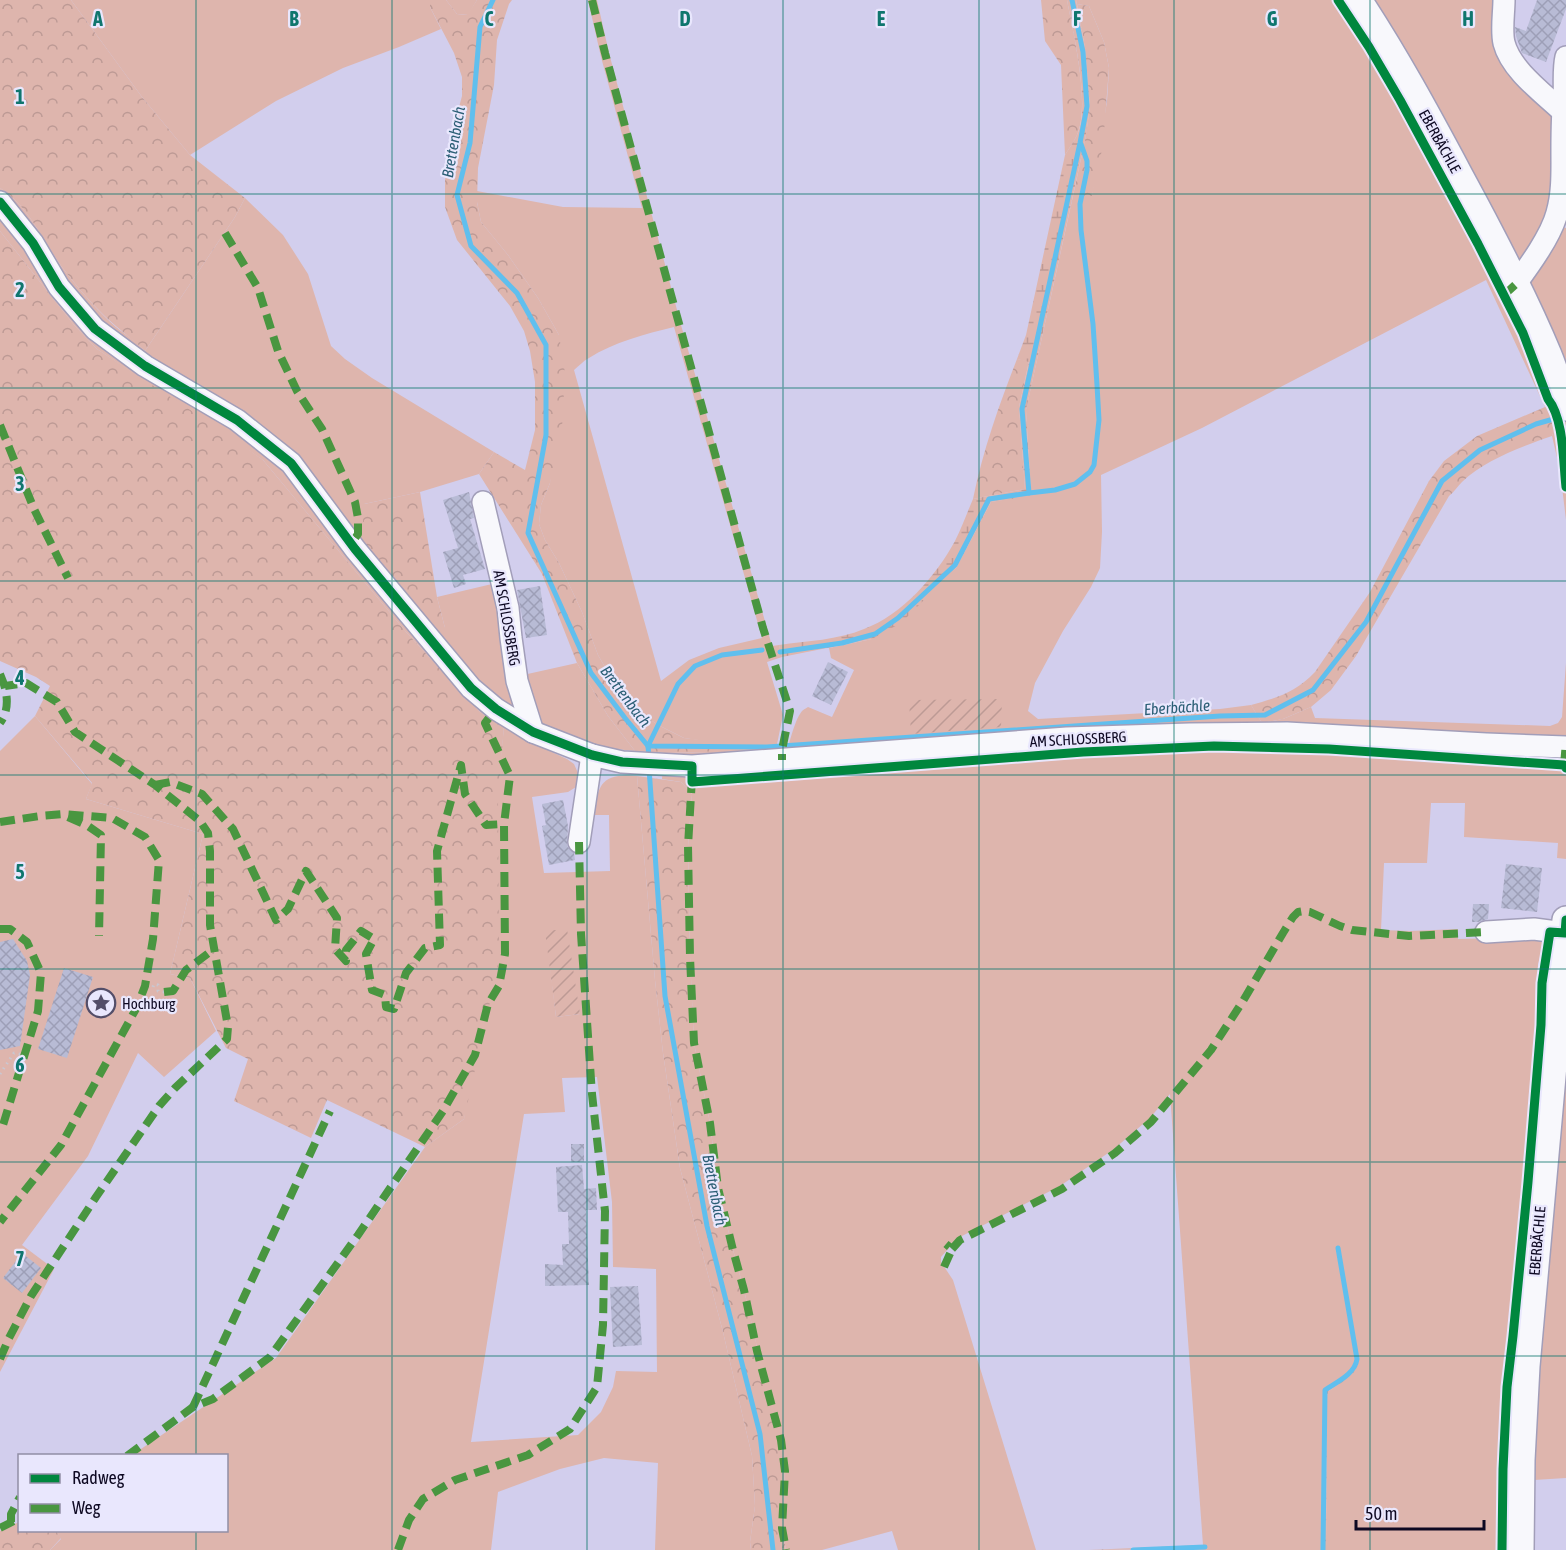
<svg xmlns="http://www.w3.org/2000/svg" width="1566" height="1550" font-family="'Asap Condensed',sans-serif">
<defs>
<pattern id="forest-crowns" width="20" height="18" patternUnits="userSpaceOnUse" patternTransform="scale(1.5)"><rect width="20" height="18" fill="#deb5ad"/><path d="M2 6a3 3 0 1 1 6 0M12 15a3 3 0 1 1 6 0" fill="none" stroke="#bd9a95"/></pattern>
<pattern id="wetland-marsh" width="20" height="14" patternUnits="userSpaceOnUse" patternTransform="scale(1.5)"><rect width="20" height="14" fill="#deb5ad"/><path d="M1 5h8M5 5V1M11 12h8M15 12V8" fill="none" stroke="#bd9a95"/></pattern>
<pattern id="garden-furrows" width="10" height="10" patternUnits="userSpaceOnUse" patternTransform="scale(1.5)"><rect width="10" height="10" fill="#deb5ad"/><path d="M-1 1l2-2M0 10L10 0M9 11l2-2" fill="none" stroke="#bd9a95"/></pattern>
<pattern id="building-cross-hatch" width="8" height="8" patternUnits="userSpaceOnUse" patternTransform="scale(1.5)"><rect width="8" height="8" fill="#b8bbd5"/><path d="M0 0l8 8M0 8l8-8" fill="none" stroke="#9d9fb7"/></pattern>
</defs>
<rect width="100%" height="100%" fill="#d2ceed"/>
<g fill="#deb5ad" fill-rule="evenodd">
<polygon points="71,0 430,0 430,7 441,29 399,47 343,68 276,101 190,155 142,97"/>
<polygon points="446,0 477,0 468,15 457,14"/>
<path d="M588,0H597L609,53L681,325L772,646L779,645L782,657L767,662L783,715L776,749H788C789,742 796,719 800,714C802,710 805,709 808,707L832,717L854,670L831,658L829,648L872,639L956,568L991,502L1031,495L1026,410L1073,196L1092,195L1107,101L1109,68L1104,42L1089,6L1077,4L1076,0H1497L1498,40L1554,118L1562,227L1566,228V409L1552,414L1550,407H1545L1486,280L1202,428L1101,475L1102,532L1100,568L1091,587L1063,631L1035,683L1028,711L1038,719L1220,709L1251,705L1262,723L1283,719L1311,707L1315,718L1550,726L1558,723L1562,717L1566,663V859L1557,858L1558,843L1464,837L1465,803H1431L1427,863H1384L1381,930L1410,931L1458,929V939L1545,937L1538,965L1535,1043L1563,1047L1566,1015V1478L1534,1480L1531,1530L1510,1550H1326L1327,1395L1329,1391L1353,1373L1359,1360L1339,1247L1338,1246L1336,1248L1355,1359C1353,1374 1336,1381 1324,1389L1321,1550H1182L1207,1549V1546L1203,1545L1170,1094L1150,1118L1114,1149L1060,1186L958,1238L941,1257V1262L953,1280L1036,1550H898L892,1531L822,1550H786L782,1528L785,1471L744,1290L733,1250L718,1188L710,1123L694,1043L690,957L688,846L692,794L681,782L662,779L664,753L711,752L712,742L684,738L660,726L643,715L620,693L598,655L582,612L559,563L545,540L539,524L541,505L550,483L559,335L538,298L508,255L481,222L477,202V191L563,207L642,208L601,57ZM674,327L762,638L719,648L689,660L661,681L574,370C579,366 583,361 589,358C614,342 645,334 674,327Z"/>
<path d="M0,188C31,207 46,249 69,276C83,294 99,312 116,327C126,335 136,341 145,351L235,217L245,198L283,235L308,274L331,346L345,359L372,378L494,452L479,474L420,492L364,504L445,628L437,597L492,584L515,708L508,730L526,740L567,759L574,764L578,773V781L576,787L568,792L532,797L544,873L610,871L609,815H595C597,783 603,773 637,776L655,980L663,1053L680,1168L723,1332L752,1456L755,1506L750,1542L751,1550H655L658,1463L604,1458L560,1469L498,1492L491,1550H50L61,1539L56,1531L226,1530V1456L132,1455L276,1358L425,1147L464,1119L504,727L480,712L407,633L263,460L97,349L74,325L0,231ZM546,931L580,1014L556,1017ZM597,1077L612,1202L613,1267L656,1269L657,1372L616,1371L613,1387L601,1412L578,1435L471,1442L524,1114L565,1112L562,1078Z"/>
<polygon points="1566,422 1566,520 1560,470 1552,436 1556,425"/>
<polygon points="577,663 608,716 635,751 595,747 539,725 523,675"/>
<polygon points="35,716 92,784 86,799 203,834 170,974 190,978 216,1031 164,1077 138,1053 88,1156 22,1245 54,1269 0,1372 0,751"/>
</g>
<g fill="url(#forest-crowns)">
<path d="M0,0H71L142,97L190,155L245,198L235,217L145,351C136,342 126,335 117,327C99,312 83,294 69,276C46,249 31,207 0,188Z"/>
<polygon points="430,0 446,0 457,14 467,15 477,0 512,0 509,4 497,40 494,85 478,168 477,202 481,222 508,255 538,298 559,335 565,373 562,428 550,483 541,505 539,524 545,540 559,563 582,612 598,655 620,693 643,715 660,726 684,738 712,741 712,752 664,753 635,751 608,716 577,663 542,574 479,474 494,452 525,470 535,430 535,382 530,351 524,331 510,306 457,240 445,207 445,180 455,122 462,96 462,77 454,53 430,7"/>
<path d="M1041,0H1067C1073,32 1091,106 1077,135C1074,142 1069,148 1065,155L1061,65L1045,41Z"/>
<polygon points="1077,4 1089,6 1104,42 1109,68 1103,145 1092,196 1073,196 1085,140 1090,108 1085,48"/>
<polygon points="0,231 74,325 97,349 224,432 263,460 407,633 480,712 504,727 498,796 499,962 464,1119 425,1147 327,1100 311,1138 234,1101 248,1059 226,1048 190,978 170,974 203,834 86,799 92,783 35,716 50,686 36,677 0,661"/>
<path d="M1017,359L1029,361L1019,407L1025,489L973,499C983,450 999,405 1017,359Z"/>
<path d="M1545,407H1550L1556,425L1552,436C1523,446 1484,460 1462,482C1458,486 1454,492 1449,496L1356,656L1331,690L1311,707L1283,719L1262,723L1251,705C1277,698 1296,692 1315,672L1370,592L1429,481L1444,461L1477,436Z"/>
<polygon points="420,492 437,597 445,628 436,639 362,540 364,504"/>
<polygon points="637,776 681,782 692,794 688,846 690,957 694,1043 710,1123 718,1188 733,1250 744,1290 758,1351 781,1440 785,1471 782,1528 786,1550 751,1550 750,1542 755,1506 752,1456 723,1332 680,1168 663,1053 655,980"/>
<polygon points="19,1522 20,1530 56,1531 61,1538 50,1550 0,1550 0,1531"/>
</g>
<g fill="url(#wetland-marsh)">
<path d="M1067,0H1076L1085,48L1090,108L1085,140L1026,410L1031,496L991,502L956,568L901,623L872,639L782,657L779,645C807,641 838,640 864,629C902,615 936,576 955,541C962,527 967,513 973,499L1025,489L1019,407L1029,362L1017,359L1026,335L1065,155C1069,148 1074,142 1077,135C1091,106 1073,32 1067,0Z"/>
<path d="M1338,1246L1339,1247L1359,1360C1358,1375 1340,1383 1329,1391L1327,1395L1326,1550H1321L1324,1388C1336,1381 1353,1374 1355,1359L1336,1248Z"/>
<polygon points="1203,1545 1208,1546 1207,1549 1088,1550"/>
</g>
<g fill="url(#garden-furrows)">
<polygon points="1002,699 1001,727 911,734 909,700"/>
<polygon points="567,929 580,1014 556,1017 545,931"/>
</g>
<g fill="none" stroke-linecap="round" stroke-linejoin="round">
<g stroke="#60bfee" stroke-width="5">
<polyline points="493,0 480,27 470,143 457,195 471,246 517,293 546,345 546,435 528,533 591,673 625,718 648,746 649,758"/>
<polyline points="1029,493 1055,490 1075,484 1090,472 1094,465 1099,420 1097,385 1093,324 1081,230 1080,204 1087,170 1087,161 1081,144"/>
<polyline points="762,650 722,655 695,666 678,684 648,746 767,747 1220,716 1265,715 1313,690 1366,622 1442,481 1480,450 1536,424 1564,416"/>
<polyline points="780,652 842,643 875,634 898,618 955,565 989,499 1029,493 1022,409 1080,143 1087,106 1083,52 1072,0"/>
<polyline points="649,768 665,996 707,1226 760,1434 773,1550"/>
<polyline points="1133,1550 1205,1547"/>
<path d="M1323,1550L1325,1390C1337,1382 1355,1374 1357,1359L1338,1248"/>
</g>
</g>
<g fill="url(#building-cross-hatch)">
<polygon points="1537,0 1566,0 1566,9 1546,62 1522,53 1516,36 1515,27 1526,31"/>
<polygon points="469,492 474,518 470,519 485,569 463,575 466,584 454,588 443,552 458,548 443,500"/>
<polygon points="540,586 547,635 526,638 517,590"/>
<polygon points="828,662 848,672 831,705 812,696"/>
<polygon points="563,800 568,826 567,846 574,853 575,860 549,865 542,826 546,825 542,804"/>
<polygon points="1506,864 1542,868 1537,912 1501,908"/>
<polygon points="1473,904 1489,904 1488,919 1478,922 1472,922"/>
<polygon points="13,939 27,961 30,975 20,1046 0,1050 0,942"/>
<polygon points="64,968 93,977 67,1058 38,1049"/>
<rect x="571" y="1144" width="13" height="18"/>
<polygon points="582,1165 584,1189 596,1188 597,1210 586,1210 589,1285 545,1286 545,1264 563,1265 562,1244 569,1244 568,1212 558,1212 556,1167"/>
<polygon points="22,1253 41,1268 22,1293 3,1278"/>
<polygon points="638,1286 642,1345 613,1347 610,1287"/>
</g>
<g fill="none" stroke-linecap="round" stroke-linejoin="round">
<g stroke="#a29eb9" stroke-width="24">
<g id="minor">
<path d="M1504,0C1504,13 1501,30 1504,43C1511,70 1543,93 1562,111"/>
<polyline points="0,202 33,243 59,287 95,329 145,366 237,420 291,463 355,549 471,688 496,709 533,732 592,755 622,762 692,766 1067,738 1190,734 1287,733 1486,744 1566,747"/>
<path d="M1515,285C1529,266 1551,236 1557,213C1563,192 1562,170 1562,149C1562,132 1562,115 1564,98C1565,84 1563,70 1566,57"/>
<polyline points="483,502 508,608 511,638 517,681 533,732"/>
<polyline points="579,842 592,755"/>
<polyline points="1486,932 1534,929 1566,933"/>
</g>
</g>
<g stroke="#a29eb9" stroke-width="30">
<g id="major">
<path d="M1358,0C1395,56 1427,115 1459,175C1490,232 1523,295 1548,355C1555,372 1560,390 1566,407"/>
<polyline points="1520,1550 1521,1460 1526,1366 1566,920"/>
</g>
</g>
<g stroke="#c9c7d1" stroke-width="3" stroke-dasharray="1.5 4.5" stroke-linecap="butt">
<polyline points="153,987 154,984 158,985 158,991 164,992"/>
<polyline points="0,1074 14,1053 25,1055"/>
</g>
<use href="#minor" stroke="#f8f8fc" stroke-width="21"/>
<use href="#major" stroke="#f8f8fc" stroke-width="27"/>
<g stroke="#499640" stroke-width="8" stroke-dasharray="15 8" stroke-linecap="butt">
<polyline points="592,0 605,53 670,291 763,628 790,711 782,750 782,760"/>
<polyline points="225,233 258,288 278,351 297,391 322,429 355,502 358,518 358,534 351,544"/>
<polyline points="1504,295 1515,285"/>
<polyline points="0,425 34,509 68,578"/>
<path d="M0,674C7,690 11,708 0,723"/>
<polyline points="1564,765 1566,742"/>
<polyline points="692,778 688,846 690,957 694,1043 710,1123 718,1188 733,1250 744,1290 757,1351 781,1440 785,1471 782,1528 786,1550"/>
<polyline points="155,785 170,782 202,794 233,829 276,920 288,909 306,871 337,918 335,949 346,961 346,950 361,931 374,939 366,954 372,990 385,995 386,1007 394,1009 406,973 425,948 440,945 437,851 461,765 465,794 486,825 504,824"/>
<polyline points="68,817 88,826 101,835 99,936"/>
<polyline points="0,822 40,816 64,814 112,818 145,837 159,860 153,939 145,986 137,1007 61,1145 0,1222"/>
<polyline points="0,929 10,929 27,942 41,973 38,1011 3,1125 0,1130"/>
<polyline points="164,992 173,991 186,970 214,949"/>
<polyline points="952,1249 960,1240 1062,1189 1115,1153 1151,1122 1211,1050 1243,1001 1283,933 1293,917 1298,912 1304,911 1310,912 1340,926 1352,930 1409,936 1486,932"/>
<polyline points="944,1267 952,1249 946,1244"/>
<polyline points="0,1359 9,1338 31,1296 96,1197 159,1106 175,1088 227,1039 228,1027 210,925 210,851 208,833 200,821 155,785 75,732 57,702 26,683 5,686"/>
<polyline points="193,1407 330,1111"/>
<polyline points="127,1456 193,1407 213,1399 270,1357 358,1235 443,1111 475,1055 488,1004 499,986 505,954 504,824 510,776 485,723 496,709"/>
<polyline points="11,1522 11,1514 20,1497"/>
<polyline points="0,1528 20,1518"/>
<polyline points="398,1550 409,1520 423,1499 455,1480 528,1455 570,1429 597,1387 603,1325 605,1211 592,1094 581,934 579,842"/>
</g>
<g stroke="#e9e7fd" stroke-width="13">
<g id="cycleway">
<path d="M1338,0L1369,47L1400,100L1478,244L1523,333L1548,399C1564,419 1563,461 1566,487"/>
<polyline points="0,202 33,243 59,287 95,329 145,366 237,420 291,463 355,549 471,688 496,709 533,732 592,755 622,762 692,766 692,782 1083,752 1214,746 1329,749 1564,765 1566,768"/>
<polyline points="1502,1550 1503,1469 1507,1387 1513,1336 1528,1182 1541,1025 1542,983 1550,932 1565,933 1566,920"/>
</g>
</g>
<use href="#cycleway" stroke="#00873e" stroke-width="9"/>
</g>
<path fill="none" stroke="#0f766e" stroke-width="1.5" stroke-opacity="0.55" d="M196,0V1456M392,0V1550M587,0V1550M783,0V1550M979,0V1550M1174,0V1550M1370,0V1550M0,194H1566M0,388H1566M0,581H1566M0,775H1566M0,969H1566M0,1162H1566M0,1356H1566M196,1530V1550"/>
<defs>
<g id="sight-ring" transform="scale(1.5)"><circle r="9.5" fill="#e9e7fd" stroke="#534e69" stroke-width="1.5"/><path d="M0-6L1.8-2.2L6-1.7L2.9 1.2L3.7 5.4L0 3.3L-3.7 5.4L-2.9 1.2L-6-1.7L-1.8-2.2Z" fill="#534e69"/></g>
</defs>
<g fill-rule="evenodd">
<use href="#sight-ring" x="101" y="1003"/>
</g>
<g text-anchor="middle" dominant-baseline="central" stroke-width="4.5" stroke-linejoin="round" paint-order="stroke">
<g font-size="15" fill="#0e0922" stroke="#e9e7fd">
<text transform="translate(1440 141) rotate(61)">EBERBÄCHLE</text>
<text transform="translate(507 618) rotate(80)">AM SCHLOSSBERG</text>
<text transform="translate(1078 739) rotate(-3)">AM SCHLOSSBERG</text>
<text transform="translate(1537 1241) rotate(-85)">EBERBÄCHLE</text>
</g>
<g font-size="15" fill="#0e0922" stroke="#e9e7fd" text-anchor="start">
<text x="122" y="1003">Hochburg</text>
</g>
<g font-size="16" font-style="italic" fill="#2b5e75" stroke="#e9e7fd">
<text transform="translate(453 142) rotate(-80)">Brettenbach</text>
<text transform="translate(626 696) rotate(53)">Brettenbach</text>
<text transform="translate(1177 707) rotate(-4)">Eberbächle</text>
<text transform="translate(715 1190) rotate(79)">Brettenbach</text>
</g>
</g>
<g font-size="20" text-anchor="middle" font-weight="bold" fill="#0f766e" stroke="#e9e7fd" stroke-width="4.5" stroke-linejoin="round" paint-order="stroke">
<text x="98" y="26">A</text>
<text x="294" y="26">B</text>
<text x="489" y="26">C</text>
<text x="685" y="26">D</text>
<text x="881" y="26">E</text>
<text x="1077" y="26">F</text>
<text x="1272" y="26">G</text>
<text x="1468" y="26">H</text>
<text x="20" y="104">1</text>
<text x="20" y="297">2</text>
<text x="20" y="491">3</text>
<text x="20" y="685">4</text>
<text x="20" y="879">5</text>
<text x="20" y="1072">6</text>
<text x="20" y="1266">7</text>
</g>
<rect x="18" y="1454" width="210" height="78" fill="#e9e7fd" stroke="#918ea5" stroke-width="1.5"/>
<rect x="30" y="1474" width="30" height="9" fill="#00873e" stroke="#918ea5" stroke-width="1.5"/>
<text x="72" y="1484" font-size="18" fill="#0e0922">Radweg</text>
<rect x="30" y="1504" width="30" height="9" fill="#499640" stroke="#918ea5" stroke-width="1.5"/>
<text x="72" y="1514" font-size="18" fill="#0e0922">Weg</text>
<path d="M1356 1520v9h128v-9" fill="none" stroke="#0e0922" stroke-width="3"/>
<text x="1365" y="1520" font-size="18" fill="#0e0922" stroke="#e9e7fd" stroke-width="4.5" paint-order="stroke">50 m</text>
</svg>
